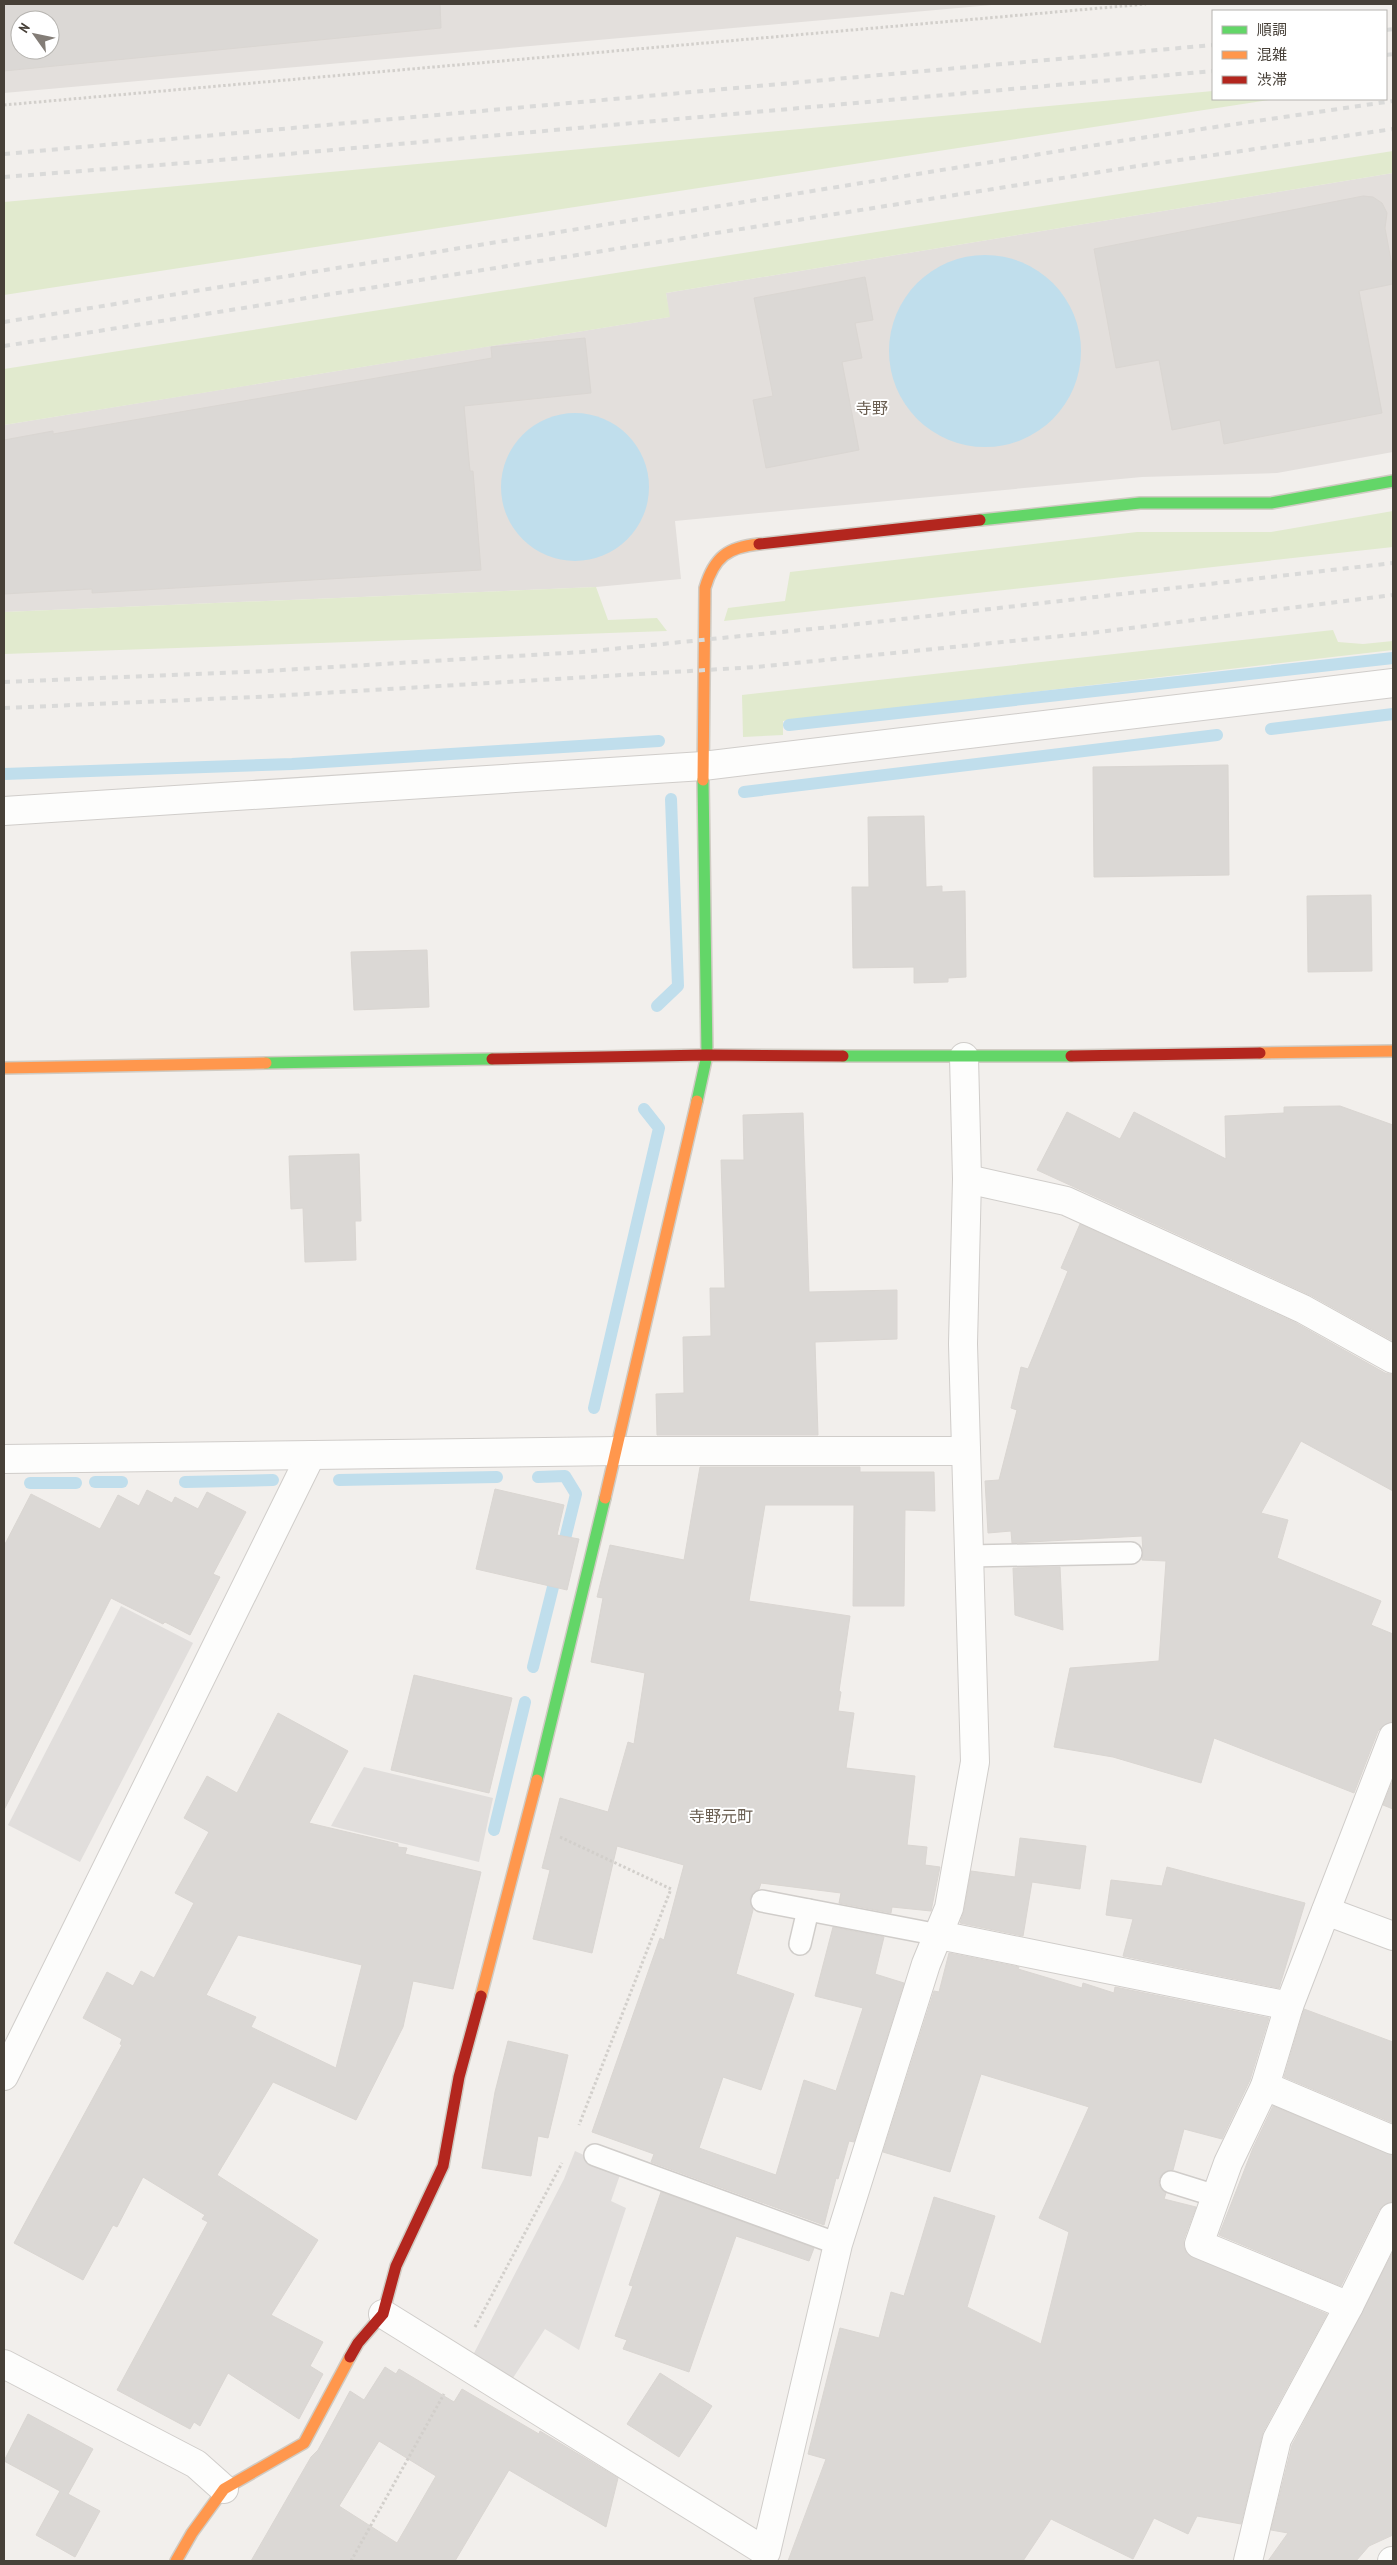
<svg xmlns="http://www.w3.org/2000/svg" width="1397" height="2565" font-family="'PT Sans Narrow','Noto Sans JP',sans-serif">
<rect width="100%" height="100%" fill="#f2efec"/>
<g fill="#e3dfdc" fill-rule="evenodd">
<path d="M4,4H1003L4,93ZM20,20H50V50H20Z"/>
<polygon points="1393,173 1393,452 1277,473 1142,477 675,521 681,579 596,587 4,612 4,425 669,317 666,293"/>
</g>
<g fill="#e1eace">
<polygon points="1213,91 1213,99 1276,99 4,295 4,202"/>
<polygon points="1393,151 1393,173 666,293 670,317 4,425 4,369"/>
<polygon points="1393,511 1393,547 724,621 728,608 785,601 790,572 1137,532 1271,532"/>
<polygon points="596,587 608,620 657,618 667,631 4,654 4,612"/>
<polygon points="1333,630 1338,642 1363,644 1393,641 1393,650 783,721 783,735 743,737 742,695"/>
</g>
<g fill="#e1dedc">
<polygon points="121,1606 193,1643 80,1862 8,1825"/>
<polygon points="364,1767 493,1798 479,1862 331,1826"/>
<polygon points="575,2151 621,2172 611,2201 626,2208 579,2350 545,2329 511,2381 472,2357 564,2179"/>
</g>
<g fill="#c0deec">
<circle cx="985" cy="351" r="96"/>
<circle cx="575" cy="487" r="74"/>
</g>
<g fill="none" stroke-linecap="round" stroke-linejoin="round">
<g stroke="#c0deec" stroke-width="12">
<polyline points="789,725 1393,658"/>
<polyline points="1271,729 1393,714"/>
<polyline points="4,774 292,764 659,741"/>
<polyline points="744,792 1217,735"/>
<polyline points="657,1006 678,986 671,799"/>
<polyline points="594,1408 659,1128 644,1109"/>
<polyline points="538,1477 565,1476 576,1494 562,1551"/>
<polyline points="339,1480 497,1477"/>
<polyline points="95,1482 122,1482"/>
<polyline points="185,1482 273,1480"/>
<polyline points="30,1483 76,1483"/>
<polyline points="533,1667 557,1571"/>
<polyline points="494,1830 525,1702"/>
</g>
</g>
<g fill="#dbd8d5" stroke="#dad6d2" fill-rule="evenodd">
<path d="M4,4H440L441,28L4,71ZM20,20H50V50H20Z"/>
<polygon points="1363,196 1373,197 1382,203 1387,213 1385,228 1393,271 1393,284 1359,291 1382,413 1224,444 1220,420 1172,430 1159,360 1116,368 1094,249"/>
<polygon points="865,277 873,320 855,323 862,358 842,362 859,450 766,468 753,400 773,396 754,298"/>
<polygon points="585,338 591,393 464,406 470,471 473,471 481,570 92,593 92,589 4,594 4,440 53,431 53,434 492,358 491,347"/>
<polygon points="1228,765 1229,875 1094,877 1093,767"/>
<polygon points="924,816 926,887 942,886 942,892 965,891 966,977 948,978 948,982 914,983 914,967 853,968 852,887 869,887 868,817"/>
<polygon points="1371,895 1372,971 1308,972 1307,896"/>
<polygon points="427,950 429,1007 354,1010 351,952"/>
<polygon points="1340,1106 1393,1125 1393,1341 1310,1295 1037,1170 1067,1112 1120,1139 1134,1112 1226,1159 1225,1116 1284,1113 1284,1107"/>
<polygon points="803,1113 809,1292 897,1290 897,1339 815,1342 818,1435 657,1435 656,1394 684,1393 683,1337 711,1336 710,1288 725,1288 721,1160 744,1160 743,1115"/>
<polygon points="359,1154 361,1221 355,1221 356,1260 305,1262 303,1208 291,1209 289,1156"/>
<polygon points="1080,1224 1296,1323 1385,1373 1393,1375 1393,1491 1301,1441 1261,1513 1288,1520 1277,1558 1381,1601 1371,1625 1393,1634 1393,1722 1384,1725 1378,1731 1354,1793 1214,1738 1201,1783 1113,1757 1054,1747 1070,1668 1159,1661 1166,1561 1142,1560 1143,1553 1142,1536 1012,1543 1011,1531 988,1533 985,1481 999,1480 1017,1410 1011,1408 1021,1367 1028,1369 1068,1271 1061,1268"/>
<polygon points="700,1467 860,1467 860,1472 934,1472 935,1511 905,1510 904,1606 853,1606 854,1505 765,1505 749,1601 850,1616 839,1691 841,1692 838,1711 854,1713 846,1768 915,1776 907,1845 927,1847 925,1865 940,1867 931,1911 892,1907 891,1913 839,1903 841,1893 761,1883 759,1889 753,1892 750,1898 753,1910 736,1974 794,1994 761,2090 723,2077 699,2148 776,2175 804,2080 836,2091 863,2008 815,1996 833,1927 884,1937 875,1974 904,1983 854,2142 849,2141 838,2179 836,2178 824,2225 651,2162 654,2154 592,2132 660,1938 664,1940 684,1865 617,1846 592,1953 533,1939 550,1870 542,1868 560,1798 608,1812 628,1742 634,1744 645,1673 591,1662 603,1598 597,1597 610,1545 684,1560"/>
<polygon points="495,1489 564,1505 557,1535 579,1539 567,1590 476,1569"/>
<polygon points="147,1490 172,1503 175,1497 198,1509 207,1492 246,1512 213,1574 220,1577 190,1635 165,1622 163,1624 111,1598 4,1810 4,1546 31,1494 100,1529 118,1495 139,1506"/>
<polygon points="1060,1567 1063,1630 1015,1615 1013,1568"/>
<polygon points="414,1675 512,1698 489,1793 391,1770"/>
<path d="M278,1713L348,1751L309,1823L398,1844V1847L407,1848L405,1854L481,1872L453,1989L413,1981L403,2027L356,2120L273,2082L217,2175L318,2240L271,2315L323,2342L310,2366L323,2374L299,2419L228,2373L200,2426L194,2422L190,2429L117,2390L208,2222L202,2219L205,2215L143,2177L117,2227L113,2225L83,2280L14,2243L122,2045L120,2044L122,2039L83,2018L107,1972L133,1986L141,1971L154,1978L194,1903L175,1893L209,1832L184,1818L207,1776L237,1793ZM238,1935L362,1965L336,2068L251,2027L256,2017L206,1995Z"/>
<polygon points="1393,1780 1393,1809 1383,1805"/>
<polygon points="1020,1838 1086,1846 1080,1889 1032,1882 1023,1936 960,1923 964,1911 971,1871 1015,1877"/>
<polygon points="1167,1867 1305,1903 1279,1988 1123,1956 1133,1919 1106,1915 1111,1880 1162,1886"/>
<polygon points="949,1953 1019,1967 1018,1969 1082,1988 1083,1983 1114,1993 1115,1987 1269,2018 1250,2080 1222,2139 1184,2129 1173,2170 1163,2173 1159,2179 1159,2185 1166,2193 1164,2199 1196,2207 1184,2239 1184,2247 1187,2254 1327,2314 1263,2432 1241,2524 1197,2516 1188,2534 1154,2518 1133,2559 1051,2519 1023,2561 788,2561 826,2459 808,2454 840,2328 879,2338 891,2292 904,2296 934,2197 995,2216 967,2307 1041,2344 1069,2232 1039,2218 1089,2107 981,2074 950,2172 883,2152 934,1991 939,1992"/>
<polygon points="1304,2009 1393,2042 1393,2123 1284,2077"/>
<polygon points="508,2041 568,2055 548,2138 538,2136 531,2176 482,2168 495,2092"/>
<polygon points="1273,2106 1393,2155 1393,2202 1385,2204 1379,2210 1341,2286 1219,2235 1253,2148"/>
<polygon points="661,2192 814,2248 809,2261 736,2236 689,2372 623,2349 627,2340 615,2336 633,2286 629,2285"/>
<polygon points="1393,2252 1393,2535 1369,2546 1356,2561 1268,2561 1288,2533 1271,2530 1292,2445"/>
<path d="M385,2367L396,2374L399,2369L454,2402L462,2389L539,2434L540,2431L618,2478L606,2527L509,2470L455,2561H251L311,2457L318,2450L350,2391L364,2400ZM379,2441L436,2476L397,2543L339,2506Z"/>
<polygon points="660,2373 712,2406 679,2457 627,2424"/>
<polygon points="28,2414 93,2449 68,2494 100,2511 75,2557 36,2535 60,2491 4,2461"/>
</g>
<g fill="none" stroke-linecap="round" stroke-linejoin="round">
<g stroke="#d0cdca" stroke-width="24">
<g id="lane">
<polyline points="969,1556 1131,1553"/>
<polyline points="762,1901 939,1935"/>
<polyline points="800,1944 808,1910"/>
<polyline points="595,2155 838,2244"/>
<polyline points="1171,2182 1216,2196"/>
</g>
</g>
<g stroke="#d0cdca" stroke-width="30">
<g id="street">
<polyline points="4,811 703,766 1393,683"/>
<polyline points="967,1179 1066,1201 1303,1309 1393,1359"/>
<polyline points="4,1459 617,1451 966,1451"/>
<polyline points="1326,1911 1393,1936"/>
<polyline points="939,1935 1289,2006 1393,1737"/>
<polyline points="1289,2006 1265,2086 1393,2140"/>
<polyline points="4,2076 311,1455"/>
<polyline points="1265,2086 1228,2163 1199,2244 1349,2306"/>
<polyline points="383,2314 766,2552 838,2244 926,1964 949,1908 975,1762 963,1344 967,1179 964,1057"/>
<polyline points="4,2364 196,2464 224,2489"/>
<polyline points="1248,2561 1277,2439 1349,2306 1393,2217"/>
<polyline points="1392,2561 1393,2561"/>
</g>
</g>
<g stroke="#d0cbc3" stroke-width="14">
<g id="fast">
<polyline points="980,520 1140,503 1271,503 1393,481"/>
<polyline points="843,1056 1071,1056"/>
<polyline points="266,1063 492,1059"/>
<polyline points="697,1101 707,1055 703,780"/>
<polyline points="537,1780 605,1498"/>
</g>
</g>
<g stroke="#d0cbc3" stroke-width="14">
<g id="slow">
<path d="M703,780L705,588C714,557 728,547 759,544"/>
<polyline points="1260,1053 1393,1051"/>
<polyline points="4,1068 266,1063"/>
<polyline points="605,1498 697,1101"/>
<polyline points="481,1996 537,1780"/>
<polyline points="176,2561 192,2533 224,2489 304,2443 350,2357"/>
</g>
</g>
<g stroke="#d0cbc3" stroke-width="14">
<g id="jam">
<polyline points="759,544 980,520"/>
<polyline points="1071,1056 1260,1053"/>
<polyline points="492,1059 707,1055 843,1056"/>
<polyline points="350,2357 358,2343 383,2314 396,2266 443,2166 459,2077 481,1996"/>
</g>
</g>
<g stroke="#d2cfcb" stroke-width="3" stroke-dasharray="2.5 2.5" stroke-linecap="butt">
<polyline points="4,105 1146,4"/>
<polyline points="560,1837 671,1889 579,2125"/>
<polyline points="475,2327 562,2163"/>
<polyline points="351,2561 444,2394"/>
</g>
<use href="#lane" stroke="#fdfdfc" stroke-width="21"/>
<use href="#street" stroke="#fdfdfc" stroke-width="28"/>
<use href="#fast" stroke="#63d668" stroke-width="11"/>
<use href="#slow" stroke="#ff974d" stroke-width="11"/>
<use href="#jam" stroke="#b3261e" stroke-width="11"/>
<g stroke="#dadad9" stroke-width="4" stroke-dasharray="6 6" stroke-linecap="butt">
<polyline points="1386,30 1393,29"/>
<polyline points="1386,55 1393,54"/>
<polyline points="4,154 1213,45"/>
<polyline points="4,177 198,162 1213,71"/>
<polyline points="4,322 1127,140 1393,101"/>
<polyline points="4,346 1138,166 1393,129"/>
<polyline points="4,682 266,671 582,652 841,626 1393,563"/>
<polyline points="4,708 256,697 756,667 1091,633 1393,595"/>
</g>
</g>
<g text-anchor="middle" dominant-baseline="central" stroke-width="4" stroke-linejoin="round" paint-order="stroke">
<g font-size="16" fill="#695d50" stroke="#fff">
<text x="872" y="408">寺野</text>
<text x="721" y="1816">寺野元町</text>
</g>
</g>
<rect width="1397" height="2565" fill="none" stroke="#474038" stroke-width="10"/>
<rect x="1212" y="10" width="175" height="90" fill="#ffffff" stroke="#b5b3af"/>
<rect x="1222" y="26" width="25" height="8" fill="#63d668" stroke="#b5b3af"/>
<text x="1257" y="35" font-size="15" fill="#474038">順調</text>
<rect x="1222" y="51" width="25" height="8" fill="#ff974d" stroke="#b5b3af"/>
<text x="1257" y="60" font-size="15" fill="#474038">混雑</text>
<rect x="1222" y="76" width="25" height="8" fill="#b3261e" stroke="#b5b3af"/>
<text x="1257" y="85" font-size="15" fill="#474038">渋滞</text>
<g transform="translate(35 35) rotate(303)"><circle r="24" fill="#ffffff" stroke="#b5b3af"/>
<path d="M0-4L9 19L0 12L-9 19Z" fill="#837d77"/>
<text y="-8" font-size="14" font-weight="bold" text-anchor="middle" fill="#474038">N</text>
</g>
</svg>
